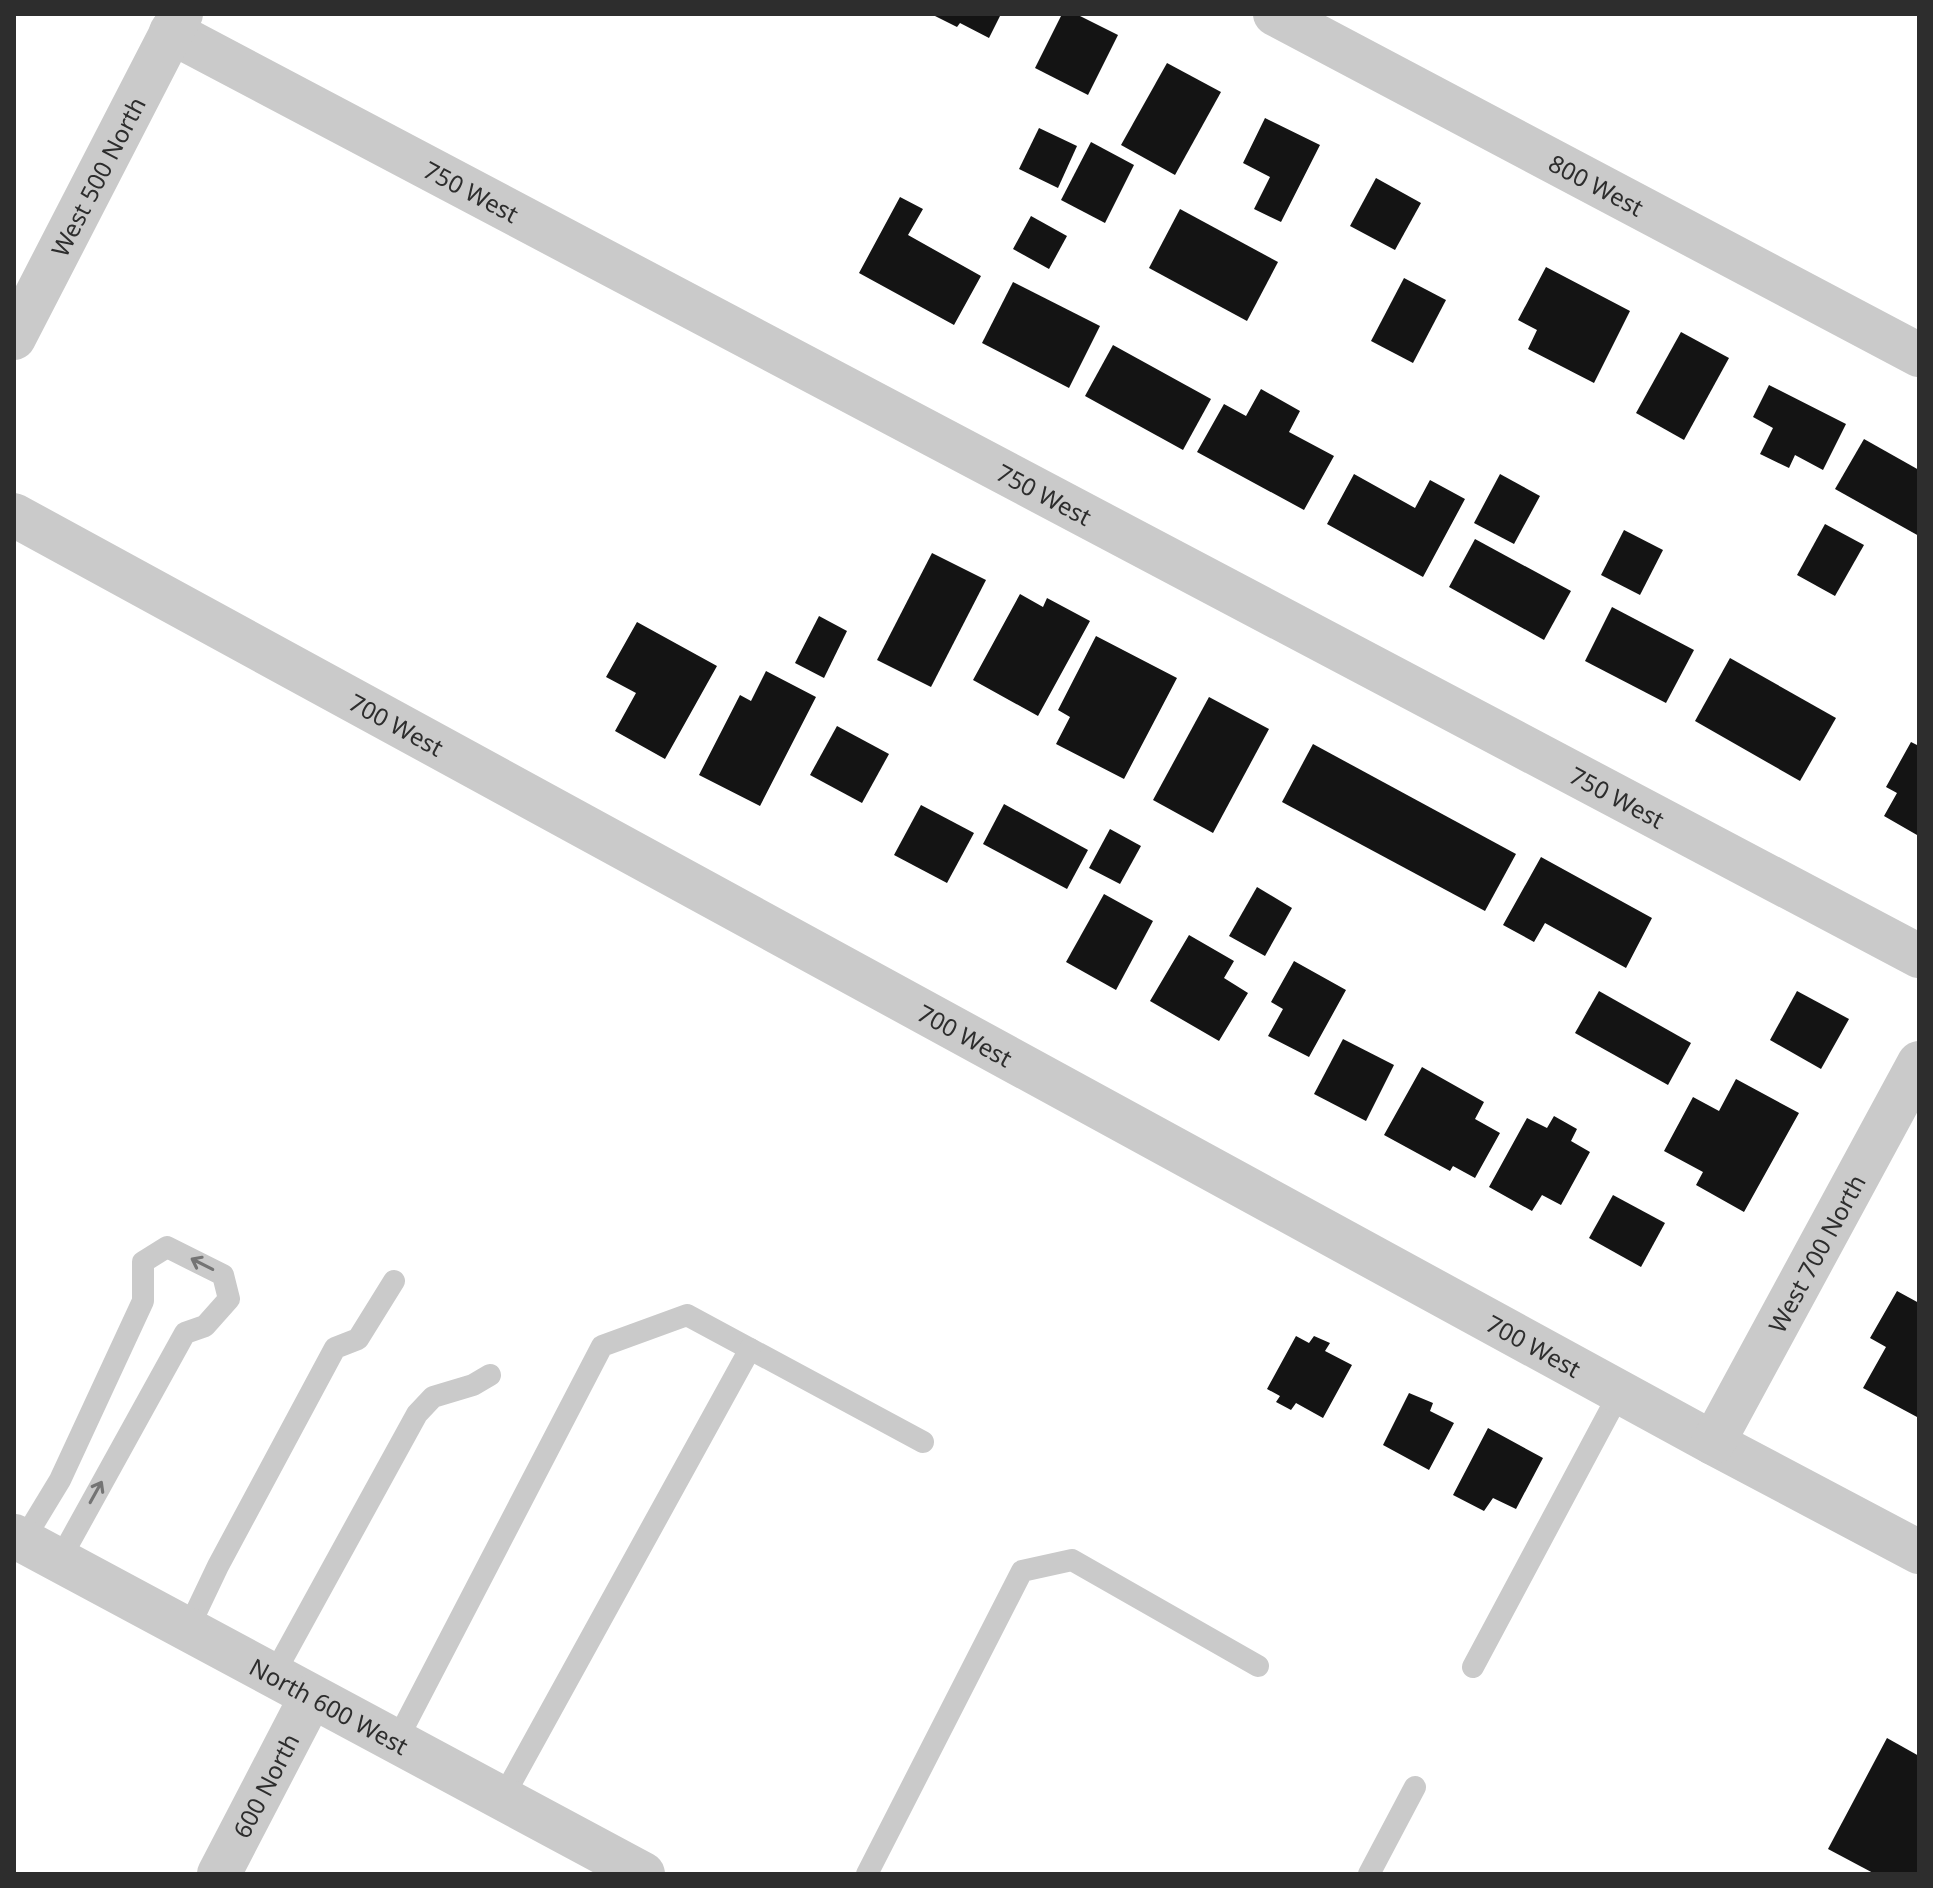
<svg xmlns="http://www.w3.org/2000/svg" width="1933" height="1888" font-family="'Noto Sans',sans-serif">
<rect width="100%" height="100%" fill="#fff"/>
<g fill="#141414">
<polygon points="931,14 1001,14 989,38 960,23 957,27"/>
<polygon points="1062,14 1076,14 1118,35 1088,95 1035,68"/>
<polygon points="1167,63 1221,92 1175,175 1121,145"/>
<polygon points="1265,118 1320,145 1281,222 1254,209 1270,177 1243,163"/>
<polygon points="1039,128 1077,146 1058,188 1019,169"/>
<polygon points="1091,142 1134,165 1105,223 1061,200"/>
<polygon points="1376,178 1421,203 1395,250 1350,226"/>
<polygon points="900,197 923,209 908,235 981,276 954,325 859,273"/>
<polygon points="1180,209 1278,262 1247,321 1149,268"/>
<polygon points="1031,216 1067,236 1049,269 1013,249"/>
<polygon points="1546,267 1630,311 1594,383 1528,349 1537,330 1518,320"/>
<polygon points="1404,278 1446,300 1413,363 1371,341"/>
<polygon points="1013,282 1100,326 1069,388 982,343"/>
<polygon points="1681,332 1729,358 1684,440 1636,413"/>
<polygon points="1113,345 1211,399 1183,450 1085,396"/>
<polygon points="1769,385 1846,424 1823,470 1795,455 1789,468 1760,454 1773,428 1753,417"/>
<polygon points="1261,389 1300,411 1289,432 1334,456 1304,510 1197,452 1224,404 1246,416"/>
<polygon points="1864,439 1919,470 1919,536 1835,489"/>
<polygon points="1354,474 1415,508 1430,480 1465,499 1423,577 1327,524"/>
<polygon points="1500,474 1540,496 1514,544 1474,523"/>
<polygon points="1825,524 1864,545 1835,596 1797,575"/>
<polygon points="1624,530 1663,550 1640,595 1601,575"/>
<polygon points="1475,539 1571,591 1544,640 1449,587"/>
<polygon points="932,553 986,580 931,687 877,660"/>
<polygon points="1020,594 1043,607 1047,598 1090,621 1038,716 973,680"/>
<polygon points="1612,607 1694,650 1666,703 1585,661"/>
<polygon points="819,616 847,631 824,678 795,663"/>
<polygon points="637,622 717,666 665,759 615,731 636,693 606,677"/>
<polygon points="1096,636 1177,678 1124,779 1056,744 1070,717 1058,710"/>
<polygon points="1730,658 1836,718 1800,781 1695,721"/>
<polygon points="766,671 816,697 760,806 699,775 740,695 751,701"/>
<polygon points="1209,697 1269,729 1213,833 1153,800"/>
<polygon points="837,726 889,754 862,803 810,775"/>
<polygon points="1911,742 1919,746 1917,835 1884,816 1897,793 1886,787"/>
<polygon points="1313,744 1516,854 1485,911 1282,802"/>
<polygon points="1004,804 1088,850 1067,889 983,844"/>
<polygon points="921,805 974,833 947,883 894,855"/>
<polygon points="1110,829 1141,846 1120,884 1089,868"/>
<polygon points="1541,857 1652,918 1626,968 1545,923 1534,942 1503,925"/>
<polygon points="1257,887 1292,908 1265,956 1229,936"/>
<polygon points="1104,894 1153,921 1116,990 1066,962"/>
<polygon points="1189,935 1234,961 1224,978 1248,993 1219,1041 1150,1001"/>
<polygon points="1294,961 1346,990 1309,1057 1268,1036 1283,1009 1271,1002"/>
<polygon points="1599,991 1691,1043 1668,1085 1575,1033"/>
<polygon points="1797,991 1849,1019 1821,1069 1770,1040"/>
<polygon points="1343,1039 1394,1065 1366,1121 1314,1094"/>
<polygon points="1422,1067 1484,1102 1475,1119 1500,1133 1475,1178 1453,1166 1450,1171 1384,1135"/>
<polygon points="1736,1079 1799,1113 1744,1212 1696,1185 1703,1172 1664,1151 1693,1097 1719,1111"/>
<polygon points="1554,1116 1577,1129 1571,1141 1590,1152 1561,1205 1542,1195 1532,1211 1489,1187 1527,1118 1547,1128"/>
<polygon points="1613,1195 1665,1223 1641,1267 1589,1238"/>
<polygon points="1897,1291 1919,1303 1919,1413 1917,1417 1863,1388 1886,1347 1870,1338"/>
<polygon points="1296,1336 1309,1343 1314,1336 1330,1343 1325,1351 1352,1365 1323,1418 1296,1403 1291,1410 1276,1402 1280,1396 1267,1389"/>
<polygon points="1409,1393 1433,1403 1430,1411 1454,1423 1429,1470 1383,1445"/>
<polygon points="1488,1428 1543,1458 1516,1509 1493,1498 1484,1511 1453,1495"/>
<polygon points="1887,1738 1919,1756 1919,1874 1875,1874 1828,1849"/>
</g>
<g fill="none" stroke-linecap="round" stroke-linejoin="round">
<g stroke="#cacaca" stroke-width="22">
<polyline points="23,1541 60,1480 143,1301 143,1262 167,1247 223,1275 229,1299 205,1326 185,1333 59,1561"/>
<polyline points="188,1629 218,1566 335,1348 358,1339 394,1281"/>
<polyline points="1473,1667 1620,1392"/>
<polyline points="273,1676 417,1414 433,1397 473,1385 490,1375"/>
<polyline points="396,1742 602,1346 687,1315 923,1442"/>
<polyline points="502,1799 750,1349"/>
<polyline points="867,1874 1022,1571 1072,1560 1258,1666"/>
<polyline points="1369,1874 1415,1787"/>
</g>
<g stroke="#cacaca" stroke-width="44">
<path id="s1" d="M1275,14L1919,355"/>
<path id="s2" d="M171,32L1919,956"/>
<path id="s3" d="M14,515L1713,1443L1919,1552"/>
<path id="s4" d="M1713,1443L1919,1063"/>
<path id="s5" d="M14,1536L643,1874"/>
<path id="s6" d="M219,1874L311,1697"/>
</g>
<path stroke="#cacaca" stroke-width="44" id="s7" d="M14,338L181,14"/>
</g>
<defs><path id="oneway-shaft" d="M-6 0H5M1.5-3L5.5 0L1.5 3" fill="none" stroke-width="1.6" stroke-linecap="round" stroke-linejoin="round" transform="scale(2)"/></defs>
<g stroke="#747474">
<use href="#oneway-shaft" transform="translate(202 1264) rotate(-153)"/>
<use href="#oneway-shaft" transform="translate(96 1492) rotate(-61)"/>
</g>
<g text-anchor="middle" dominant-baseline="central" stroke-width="8" stroke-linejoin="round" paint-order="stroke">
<g font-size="24" fill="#2d2d2d" stroke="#fff">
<text stroke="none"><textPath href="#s7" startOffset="182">West 500 North</textPath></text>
<text stroke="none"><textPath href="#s1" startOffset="364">800 West</textPath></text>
<text stroke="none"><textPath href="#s2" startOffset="340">750 West</textPath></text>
<text stroke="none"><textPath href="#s2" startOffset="988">750 West</textPath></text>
<text stroke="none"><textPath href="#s3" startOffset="436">700 West</textPath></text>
<text stroke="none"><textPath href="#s2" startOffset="1636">750 West</textPath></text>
<text stroke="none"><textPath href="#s3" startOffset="1084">700 West</textPath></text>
<text stroke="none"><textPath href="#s4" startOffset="216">West 700 North</textPath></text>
<text stroke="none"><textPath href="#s3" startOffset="1732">700 West</textPath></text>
<text stroke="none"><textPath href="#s5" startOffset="358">North 600 West</textPath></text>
<text stroke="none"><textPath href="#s6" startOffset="100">600 North</textPath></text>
</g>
</g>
<rect width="1933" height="1888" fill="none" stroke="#2d2d2d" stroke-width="32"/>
</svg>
